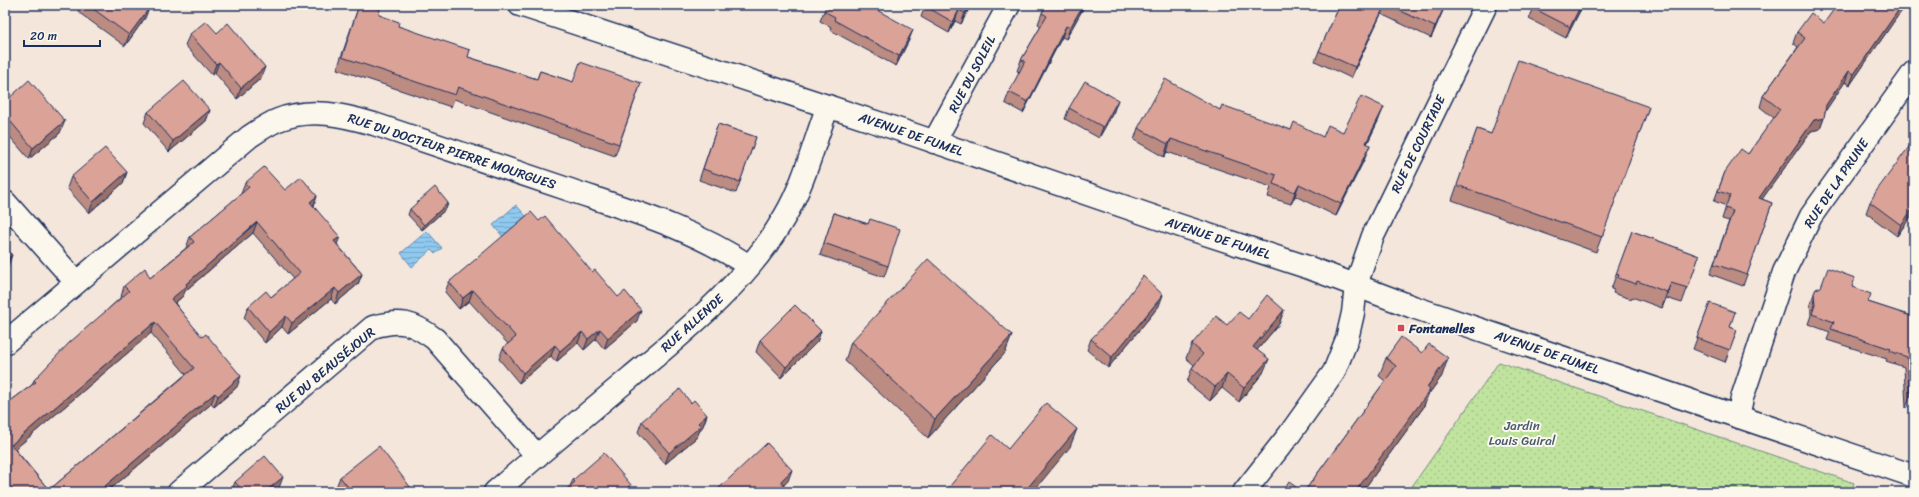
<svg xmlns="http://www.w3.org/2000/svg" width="1919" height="497" font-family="Sriracha,sans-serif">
<defs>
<pattern id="park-dots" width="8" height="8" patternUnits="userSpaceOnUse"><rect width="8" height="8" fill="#c0e49e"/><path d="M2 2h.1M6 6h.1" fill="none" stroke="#a4c48a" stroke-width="1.8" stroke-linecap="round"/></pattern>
<pattern id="water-rules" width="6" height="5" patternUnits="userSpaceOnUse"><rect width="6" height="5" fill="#90c9ef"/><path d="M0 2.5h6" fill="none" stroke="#75a4c5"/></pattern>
</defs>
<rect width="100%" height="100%" fill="#f5e6db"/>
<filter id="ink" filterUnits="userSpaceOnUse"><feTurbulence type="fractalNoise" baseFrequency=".025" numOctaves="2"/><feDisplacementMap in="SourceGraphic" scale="8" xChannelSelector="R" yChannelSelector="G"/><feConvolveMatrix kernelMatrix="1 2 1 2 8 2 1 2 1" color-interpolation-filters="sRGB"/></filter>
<g filter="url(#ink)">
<polygon fill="url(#park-dots)" stroke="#6e8a7e" points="1499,362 1854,483 1851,492 1408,492"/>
<g fill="url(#water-rules)" stroke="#618bb5">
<polygon points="516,205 526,216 503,237 493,225"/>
<polygon points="427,231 442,248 435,254 431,250 412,267 401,253"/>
</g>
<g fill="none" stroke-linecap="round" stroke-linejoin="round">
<g stroke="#1b2f5e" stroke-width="25">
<g id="street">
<polyline points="934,142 1009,5"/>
<polyline points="5,202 76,282"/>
<path d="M5,343L249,137C258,131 268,124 278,120C310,107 343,115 374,124C440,146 505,168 570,190C632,211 694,229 749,266"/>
<polyline points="1738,417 1742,398 1784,272 1811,216 1914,72"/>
<path d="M179,492L373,327C401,319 412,322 435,339L537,456"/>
<path d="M495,492C540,453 586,415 631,377C687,330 748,281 785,216C805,182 814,142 828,106"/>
<polyline points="1244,492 1289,435 1334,372 1347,339 1353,313 1356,285 1373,236 1486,5"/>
</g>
</g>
<g stroke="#1b2f5e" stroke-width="25">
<polyline id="secondary" points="520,5 906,132 1181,226 1307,267 1413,307 1914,476"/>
</g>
<use href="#street" stroke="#fbf7ec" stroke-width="22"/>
<use href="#secondary" stroke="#fbf7ec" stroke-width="22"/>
</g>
<g fill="#bc8b82" stroke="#1b2f5e" fill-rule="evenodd">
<polygon points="80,5 147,5 145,18 125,46 78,12"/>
<polygon points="359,5 379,15 398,26 468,57 537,79 540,71 573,82 641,83 615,156 454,99 451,107 337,69"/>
<polygon points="971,5 961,24 955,21 949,33 921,17 925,6"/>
<polygon points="1046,5 1085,5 1066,39 1062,37 1023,113 1005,103 1009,92 1020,72 1017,71 1021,60 1041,26 1038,24 1042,13"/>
<polygon points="1340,5 1445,5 1431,38 1381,14 1351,78 1315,61 1319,51"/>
<polygon points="1535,5 1583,5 1566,38 1529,19"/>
<polygon points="824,11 909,40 896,66 830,30 831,27 820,21"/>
<polygon points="1897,17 1850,85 1845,82 1825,111 1824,118 1820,129 1811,131 1762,199 1772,203 1743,286 1710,274 1729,221 1722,219 1726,206 1714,201 1725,172 1748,154 1774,118 1760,107 1763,96 1798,47 1793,43 1797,32"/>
<polygon points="217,33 261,78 237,99 215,73 212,75 185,45 190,34"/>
<polygon points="5,102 60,133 29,159 5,131"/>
<polygon points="1649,107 1596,252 1452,200 1477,129 1491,134"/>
<polygon points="1069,108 1114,111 1099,138 1065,119"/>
<polygon points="210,110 206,121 169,152 144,123 148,112"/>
<polygon points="1220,110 1291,130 1323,137 1343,132 1379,119 1367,144 1365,158 1336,216 1295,196 1291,204 1268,197 1271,187 1167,152 1164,157 1134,140 1138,128"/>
<polygon points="718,124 756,137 736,193 699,180"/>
<polygon points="127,172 123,183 89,213 67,188 71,177"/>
<path d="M245,183L317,196L314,206L337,244L362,274L358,284L335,304L331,299L288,334L282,327L265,343L244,318L248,307L271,297L293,279L253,233L185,291L183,296L175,303L237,387L214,407L211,404L107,492H5V405L32,385L34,380L121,297L124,286L150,278L186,248L190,237L241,194ZM151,333L186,374L49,490L15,449Z"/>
<polygon points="1870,202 1914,212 1897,236 1866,213"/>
<polygon points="448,203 446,209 422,230 408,215 410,209"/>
<polygon points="834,213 868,224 888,266 884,277 820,255"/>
<polygon points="539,221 637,321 604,349 596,339 584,350 578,343 556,362 551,356 519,383 499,359 503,348 508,344 469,301 459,309 445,292 449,282"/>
<polygon points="1632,231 1699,256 1682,303 1666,298 1662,308 1632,297 1631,299 1613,293 1614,290 1611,289"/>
<polygon points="1852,287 1868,302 1914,317 1914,386 1906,408 1904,367 1886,361 1887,359 1827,340 1830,332 1808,324 1811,315 1810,304 1816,289"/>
<polygon points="1710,303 1730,327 1737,330 1725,362 1693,349"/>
<polygon points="1159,306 1108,368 1087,350 1091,339"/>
<polygon points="1284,310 1279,324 1257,350 1263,373 1239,402 1222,388 1210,401 1187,382 1192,368 1194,365 1186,358 1192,344 1227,325 1248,319"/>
<polygon points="821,331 817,342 781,378 756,352 760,340"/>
<polygon points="1012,335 1005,353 928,438 845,361 851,342"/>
<polygon points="1386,358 1442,376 1428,395 1423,408 1362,492 1304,492 1385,381 1379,376"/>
<polygon points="691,403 707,415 703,426 700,430 697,437 665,464 638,432 642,421"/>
<polygon points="340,477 414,492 336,492 335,490"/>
<polygon points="573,480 628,492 570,486"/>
<polygon points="235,482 279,488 274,492 231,492"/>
</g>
<g fill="#99716a" stroke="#1b2f5e">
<polygon points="969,5 971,5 961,24 965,13"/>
<polygon points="1083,5 1085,5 1066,39 1070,28"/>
<polygon points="1385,5 1381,14 1351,78 1355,67"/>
<polygon points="1445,5 1442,13 1431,38 1435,27"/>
<polygon points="1581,5 1583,5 1566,38 1570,27"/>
<polygon points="1902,5 1907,5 1897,17 1850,85 1854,74"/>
<polygon points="150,7 145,18 125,46 129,35"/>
<polygon points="959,10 955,21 949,33 953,22"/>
<polygon points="1066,26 1062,37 1023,113 1028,102"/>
<polygon points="913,30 909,40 896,66 899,56"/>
<polygon points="219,62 215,73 212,75 216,64"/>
<polygon points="265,67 261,78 237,99 241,88"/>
<polygon points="1849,71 1845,82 1822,116 1826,105"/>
<polygon points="1118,100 1114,111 1099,138 1103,127"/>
<polygon points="1384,107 1379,119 1361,156 1366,143"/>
<polygon points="210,110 206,121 169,152 173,141"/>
<polygon points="1824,118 1820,129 1811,131 1755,209 1759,198 1814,120"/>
<polygon points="65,121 60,133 29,159 33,148"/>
<polygon points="1171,139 1167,152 1164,157 1168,144"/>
<polygon points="1370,145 1365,158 1336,216 1341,204"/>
<polygon points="127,172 123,183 89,213 93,202"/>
<polygon points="1299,184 1295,196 1291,204 1295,192"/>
<polygon points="317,196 313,207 310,202"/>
<polygon points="448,203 446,209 422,230 424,225"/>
<polygon points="1914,207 1914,212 1897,236 1901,225"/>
<polygon points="257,222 253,233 185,291 183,296 167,310 171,299 186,284"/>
<polygon points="340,237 336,247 334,241"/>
<polygon points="12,255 8,266 5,269 5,261"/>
<polygon points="362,274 358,284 335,304 339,293"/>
<polygon points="1671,283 1666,298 1662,308 1667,292"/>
<polygon points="335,288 331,299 288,334 292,323"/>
<polygon points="473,290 469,301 459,309 463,298"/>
<polygon points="1163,295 1159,306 1108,368 1112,357"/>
<polygon points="641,310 637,321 604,349 608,338"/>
<polygon points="1284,310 1279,324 1248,361 1253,347"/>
<polygon points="286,316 282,327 265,343 269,332"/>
<polygon points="155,322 151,333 7,456 11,445"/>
<polygon points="600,329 596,339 584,350 588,339"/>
<polygon points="821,331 817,342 781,378 786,367"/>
<polygon points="582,332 578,343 556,362 560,351"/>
<polygon points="1012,335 1005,353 928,438 935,419"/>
<polygon points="555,345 551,356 519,383 523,373"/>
<polygon points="1448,358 1442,376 1428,395 1423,408 1362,492 1355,492 1427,387"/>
<polygon points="1269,359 1263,373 1239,402 1244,388"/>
<polygon points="1227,374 1222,388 1210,401 1215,387"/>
<polygon points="241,376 237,387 214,407 218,396"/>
<polygon points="215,393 211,404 107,492 98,492"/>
<polygon points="707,415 703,426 700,430 697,437 665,464 669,453 698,423"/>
<polygon points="1077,429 1070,447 1033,492 1024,492"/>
<polygon points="792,470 788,481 784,485 782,492 776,492 781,481"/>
<polygon points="283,477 279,488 274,492 265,492"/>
<polygon points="631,485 628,492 625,492 626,489"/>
</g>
<g fill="#dba297" stroke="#1b2f5e" fill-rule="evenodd">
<polygon points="88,5 147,5 150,7 129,35"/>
<polygon points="359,5 369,5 380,9 379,15 399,22 398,26 470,50 468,57 537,79 540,71 573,82 580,62 641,83 619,144 458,87 455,95 342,57"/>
<polygon points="827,5 868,5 913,30 899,56 834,20 835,17 824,11"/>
<polygon points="926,5 969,5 965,13 959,10 953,22 925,6"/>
<polygon points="1046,5 1083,5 1070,28 1066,26 1028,102 1009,92 1025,61 1021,60 1047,16 1042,13"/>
<polygon points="1340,5 1385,5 1355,67 1319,51"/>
<polygon points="1388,5 1445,5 1435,27"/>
<polygon points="1535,5 1581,5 1570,27 1533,8"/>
<polygon points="1837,5 1902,5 1854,74 1849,71 1826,105 1824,118 1814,120 1759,198 1772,203 1747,275 1714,264 1733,211 1725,208 1730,195 1718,191 1725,172 1741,149 1748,154 1780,109 1763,96 1805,38 1797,32 1811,13 1824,23"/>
<polygon points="206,21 217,33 228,23 265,67 241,88 219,62 216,64 190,34"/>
<polygon points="1518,60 1649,107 1602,237 1457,185 1477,129 1491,134"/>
<polygon points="1165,79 1220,110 1222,105 1291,130 1294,122 1323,137 1328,125 1343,132 1361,96 1384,107 1366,143 1370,145 1341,204 1299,184 1295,192 1273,184 1276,175 1171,139 1168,144 1138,128"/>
<polygon points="29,80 65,121 33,148 5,115 5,102"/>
<polygon points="184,81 210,110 173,141 148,112"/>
<polygon points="1085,81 1118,100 1103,127 1069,108"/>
<polygon points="718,124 756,137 740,182 703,169"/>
<polygon points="1914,140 1914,207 1901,225 1870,202 1877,190"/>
<polygon points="105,148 127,172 93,202 71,177"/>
<path d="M264,167L285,190L301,177L317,196L310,202L340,237L334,241L362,274L339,293L335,288L292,323L286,316L269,332L248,307L266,291L271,297L300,273L257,222L186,284L187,286L171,299L202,337L206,334L241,376L218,396L215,393L98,492H5V405L36,382L34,380L69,343L129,291L124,286L145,268L150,278L194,242L190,237L249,187L245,183ZM155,322L194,368L49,490L11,445Z"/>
<polygon points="435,187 448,203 424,225 410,209"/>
<polygon points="531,212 539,221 545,216 592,272 595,270 618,297 625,291 641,310 608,338 600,329 588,339 582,332 560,351 555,345 523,373 503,348 516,337 473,290 463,298 449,282"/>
<polygon points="834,213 868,224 870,219 900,229 888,266 824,243"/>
<polygon points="1632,231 1699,256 1688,288 1671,283 1667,292 1637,281 1636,284 1618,278 1619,275 1616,274"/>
<polygon points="5,247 12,255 5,261"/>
<polygon points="928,259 1012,335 935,419 851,342"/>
<polygon points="1828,268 1855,278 1852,287 1871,294 1868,302 1914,317 1914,386 1910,397 1907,357 1890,351 1891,349 1831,329 1834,322 1812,314 1815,305 1814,293 1816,289 1821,287"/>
<polygon points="1143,276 1163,295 1112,357 1091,339 1114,315"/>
<polygon points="1267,295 1284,310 1253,347 1269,359 1244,388 1227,374 1215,387 1192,368 1203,354 1192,344 1216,316 1227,325 1239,312 1248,319"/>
<polygon points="1710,303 1735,312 1730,327 1737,330 1730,350 1697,338"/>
<polygon points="795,305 821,331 786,367 760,340"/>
<polygon points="1401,337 1422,353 1429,344 1448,358 1427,387 1430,390 1355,492 1342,492 1337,488 1334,492 1304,492 1396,366 1386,358"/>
<polygon points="680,389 691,403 694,400 707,415 698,423 701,426 669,453 642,421"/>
<polygon points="1046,403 1077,429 1024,492 945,492 992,435 1008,449"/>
<polygon points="767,443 792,470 781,481 784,485 776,492 715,492"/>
<polygon points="379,446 414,492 352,492 340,477"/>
<polygon points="604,453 631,485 626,489 628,492 563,492 575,482 573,480"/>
<polygon points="265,456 283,477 265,492 244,492 235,482"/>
<polygon points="1289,482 1303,492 1283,492"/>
<polygon points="1048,490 1050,492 1027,492"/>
</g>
</g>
<rect fill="#d1495b" stroke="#fbf7ec" stroke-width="1.5" x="1397" y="324" width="8" height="8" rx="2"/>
<g text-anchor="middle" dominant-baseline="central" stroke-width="4" stroke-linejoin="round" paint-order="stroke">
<g font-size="13" fill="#1b2f5e" stroke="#fbf7ec">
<text transform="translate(972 74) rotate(-62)">RUE DU SOLEIL</text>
<text transform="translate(911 134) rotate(19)">AVENUE DE FUMEL</text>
<text transform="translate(1418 144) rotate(-64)">RUE DE COURTADE</text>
<text transform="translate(452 151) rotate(18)">RUE DU DOCTEUR PIERRE MOURGUES</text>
<text transform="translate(1836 183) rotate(-56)">RUE DE LA PRUNE</text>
<text transform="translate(1218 238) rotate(18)">AVENUE DE FUMEL</text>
<text transform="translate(692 323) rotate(-42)">RUE ALLENDE</text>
<text transform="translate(1547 352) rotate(19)">AVENUE DE FUMEL</text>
<text transform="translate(325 370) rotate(-40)">RUE DU BEAUSÉJOUR</text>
</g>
<g font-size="13" font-weight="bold" fill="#1b2f5e" stroke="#fbf7ec" text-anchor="start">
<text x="1409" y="328">Fontanelles</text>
</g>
<g font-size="13" fill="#445c6e" stroke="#fbf7ec">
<text x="1522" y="425">Jardin<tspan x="1522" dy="15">Louis Guiral</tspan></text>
</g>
</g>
<rect width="1919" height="497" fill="none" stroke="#fbf7ec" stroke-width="20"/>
<rect x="10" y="10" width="1899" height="477" fill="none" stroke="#1b2f5e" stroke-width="1.5" filter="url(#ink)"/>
<path d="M24 40v6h76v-6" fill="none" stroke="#1b2f5e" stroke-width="2"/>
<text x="30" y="40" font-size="12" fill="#1b2f5e" stroke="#fbf7ec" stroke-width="3" paint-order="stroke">20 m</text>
</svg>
